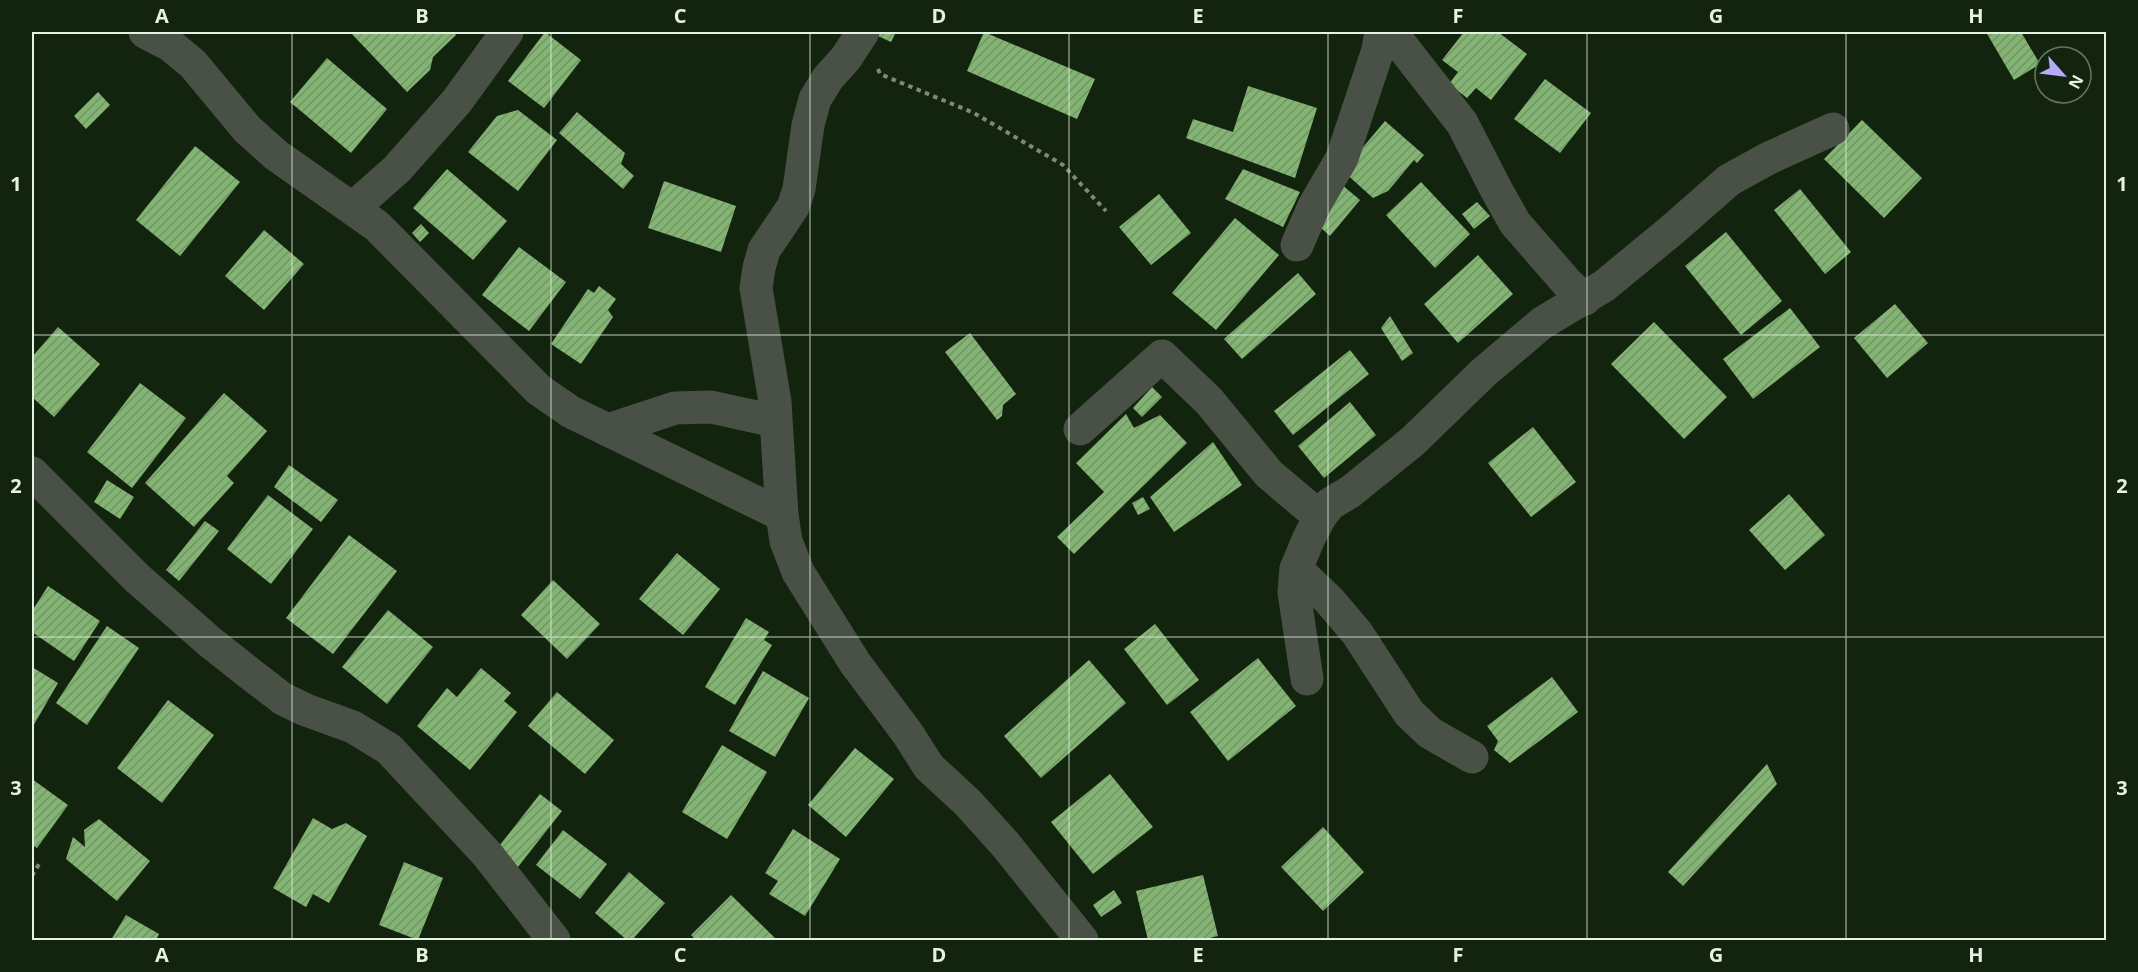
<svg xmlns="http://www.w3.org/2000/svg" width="2138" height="972" font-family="'Open Sans',sans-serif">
<defs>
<pattern id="building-hatch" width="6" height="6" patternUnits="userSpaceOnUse" patternTransform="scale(1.5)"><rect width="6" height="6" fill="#84b474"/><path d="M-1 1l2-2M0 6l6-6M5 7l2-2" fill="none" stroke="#719466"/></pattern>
</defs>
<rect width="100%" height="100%" fill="#13240e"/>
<g fill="url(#building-hatch)">
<polygon points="350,32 453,32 456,35 433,57 430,70 407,92"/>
<polygon points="545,32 581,60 544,108 508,81"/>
<polygon points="879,32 896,32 891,42 878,36"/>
<polygon points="984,32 1095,79 1077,119 967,71"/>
<polygon points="1464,32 1498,32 1527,54 1491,100 1476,88 1467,98 1449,84 1458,72 1442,60"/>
<polygon points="1986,32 2021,32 2040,64 2014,80"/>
<polygon points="327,58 387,109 351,153 290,102"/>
<polygon points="1545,79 1591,113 1560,153 1514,119"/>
<polygon points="1248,86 1317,108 1295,178 1186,138 1193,119 1233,132"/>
<polygon points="98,92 110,105 86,129 74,116"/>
<polygon points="518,110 557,140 518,191 468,152 497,116"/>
<polygon points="577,112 625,153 621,164 634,176 623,189 559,133"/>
<polygon points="1862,120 1922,178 1884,218 1824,159"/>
<polygon points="1385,121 1424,155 1417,163 1414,160 1388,191 1373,198 1343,171"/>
<polygon points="195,146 240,182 180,256 136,220"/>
<polygon points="447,169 507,221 473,260 413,208"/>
<polygon points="1243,169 1300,192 1283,227 1225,199"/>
<polygon points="664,181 736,206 721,252 648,228"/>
<polygon points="1421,182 1470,234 1435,268 1386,215"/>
<polygon points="1341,184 1360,200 1330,236 1311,219"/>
<polygon points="1800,189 1851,252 1825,274 1774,210"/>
<polygon points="1159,194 1191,233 1151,265 1119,227"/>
<polygon points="1477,202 1490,216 1474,229 1462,214"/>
<polygon points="1235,218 1279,255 1216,330 1172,293"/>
<polygon points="421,224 429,233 420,242 412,233"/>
<polygon points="264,230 304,264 264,310 225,276"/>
<polygon points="1726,232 1782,301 1741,335 1685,266"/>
<polygon points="519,247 566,282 529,331 482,295"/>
<polygon points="1478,255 1513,294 1458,343 1424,304"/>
<polygon points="1298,273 1316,294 1242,359 1224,339"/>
<polygon points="599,286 616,299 608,310 613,317 581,364 551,344 588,289 594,293"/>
<polygon points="1895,304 1928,343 1887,378 1854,338"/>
<polygon points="1790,308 1820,347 1753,399 1723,359"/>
<polygon points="1390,316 1413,353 1402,361 1381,328"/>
<polygon points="1654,322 1727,397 1684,439 1611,364"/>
<polygon points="58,327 100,364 54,417 32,397 32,357"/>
<polygon points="970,333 1016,394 1003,405 1002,416 997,420 945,352"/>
<polygon points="1350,350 1369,374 1293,435 1274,411"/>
<polygon points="140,383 186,418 132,488 87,452"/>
<polygon points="1152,387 1162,397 1142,417 1133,408"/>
<polygon points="224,393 267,431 227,476 234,483 194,527 145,483"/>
<polygon points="1350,402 1376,435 1324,478 1298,446"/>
<polygon points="1126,414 1134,428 1160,415 1187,443 1074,554 1057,537 1104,492 1076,463"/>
<polygon points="1533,427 1576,482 1531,517 1488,463"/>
<polygon points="1213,442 1242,485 1174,532 1150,497"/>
<polygon points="289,465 338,500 321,522 274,487"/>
<polygon points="107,480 134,497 120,519 94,502"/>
<polygon points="1789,494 1825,535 1785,570 1749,530"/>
<polygon points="268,495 313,529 271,584 227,549"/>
<polygon points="1143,497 1150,509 1138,515 1132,503"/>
<polygon points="205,521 219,531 179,581 166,570"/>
<polygon points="349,535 397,571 333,654 286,618"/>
<polygon points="677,553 720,589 683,635 639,599"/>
<polygon points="553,580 600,624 567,659 521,615"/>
<polygon points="48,586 100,621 74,661 32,632 32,611"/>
<polygon points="388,610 433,647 387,704 342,667"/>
<polygon points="746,618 769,632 764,640 772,645 735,705 705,687"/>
<polygon points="1155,624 1199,680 1167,705 1124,649"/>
<polygon points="107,626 139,648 87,725 56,703"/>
<polygon points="1258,658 1296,706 1228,761 1190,712"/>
<polygon points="1089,660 1126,703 1041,778 1004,736"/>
<polygon points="32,667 58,683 32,728"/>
<polygon points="481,668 511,693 504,701 517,712 470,770 417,726 447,688 457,697"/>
<polygon points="763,671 809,698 775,757 729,731"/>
<polygon points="1552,677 1578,712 1510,763 1494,750 1498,741 1487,726"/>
<polygon points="557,692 614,740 585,774 528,726"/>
<polygon points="168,700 214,735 162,803 117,768"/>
<polygon points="722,745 767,772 727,839 682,812"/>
<polygon points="855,748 894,779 846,837 808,805"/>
<polygon points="1767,764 1777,784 1683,886 1668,872"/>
<polygon points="1110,774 1153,827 1093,874 1051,822"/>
<polygon points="32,779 68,805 37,848 32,845"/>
<polygon points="540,794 562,811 514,872 492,855"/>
<polygon points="313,818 332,829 346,823 367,836 329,903 313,894 306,907 273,888"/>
<polygon points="99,819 150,861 117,901 66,859 73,837 85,847 84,830"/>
<polygon points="1323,827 1364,872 1323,911 1281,867"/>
<polygon points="793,829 840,859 805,916 769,894 778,881 765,873"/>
<polygon points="563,830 607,864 580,899 536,865"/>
<polygon points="404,862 443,878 418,940 379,925"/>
<polygon points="629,872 665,903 632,940 627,940 595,913"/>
<polygon points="1203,875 1218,936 1201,940 1148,940 1136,891"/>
<polygon points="1114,890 1122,903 1101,917 1093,905"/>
<polygon points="731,895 777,940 696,940 691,935"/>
<polygon points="126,915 159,934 156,940 111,940"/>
</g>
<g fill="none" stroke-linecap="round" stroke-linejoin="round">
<g stroke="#7c8a78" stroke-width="4" stroke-dasharray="4.5 4.5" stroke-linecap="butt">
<polyline points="878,69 880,74 974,113 1063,165 1106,211"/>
<polyline points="32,876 39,864"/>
</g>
<g stroke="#495146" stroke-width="33">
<polyline points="145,32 170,45 193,64 247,129 276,155 377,226 539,390 571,412 782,515"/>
<polyline points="863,32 846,58 828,78 815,99 808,125 799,189 793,207 764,250 759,268 756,288 775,402 782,515 786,541 798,572 855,663 908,734 929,767 968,803 1005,844 1082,940"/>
<polyline points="1391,32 1462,123 1497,191 1515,223 1569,285 1585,299"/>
<polyline points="353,208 397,169 457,101 507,32"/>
<polyline points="1297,245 1314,206 1342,158 1378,50 1381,32"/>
<polyline points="1080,429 1162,356 1209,401 1269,474 1320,517"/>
<polyline points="608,430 675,408 711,407 775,421"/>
<polyline points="32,473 137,578 210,642 253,676 283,699 306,710 353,727 389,749 487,854 554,940"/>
<polyline points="1296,569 1329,600 1357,633 1409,713 1430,733 1472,757"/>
<polyline points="1307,679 1294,592 1296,569 1309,538 1320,517 1330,504 1350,492 1413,441 1483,373 1542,323 1604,286 1672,230 1729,180 1769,158 1833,129"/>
</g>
</g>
<path fill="none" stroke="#e5f1e2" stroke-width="1.5" stroke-opacity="0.55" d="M292,32V940M551,32V940M810,32V940M1069,32V940M1328,32V940M1587,32V940M1846,32V940M32,335H2106M32,637H2106"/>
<rect width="2138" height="972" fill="none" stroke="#13240e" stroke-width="66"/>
<g transform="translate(2063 75) rotate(118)"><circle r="28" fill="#13240e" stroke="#677663" stroke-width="1.5"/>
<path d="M0-4.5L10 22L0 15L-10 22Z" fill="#b4acf9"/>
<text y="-9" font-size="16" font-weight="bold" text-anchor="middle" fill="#e5f1e2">N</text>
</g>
<rect x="33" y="33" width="2072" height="906" fill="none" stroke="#e5f1e2" stroke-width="2"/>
<g font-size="20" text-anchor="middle" font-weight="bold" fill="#e5f1e2">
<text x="162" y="23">A</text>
<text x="422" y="23">B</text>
<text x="680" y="23">C</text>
<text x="939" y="23">D</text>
<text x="1198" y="23">E</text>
<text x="1458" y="23">F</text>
<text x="1716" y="23">G</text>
<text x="1976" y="23">H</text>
<text x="16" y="191">1</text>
<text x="2122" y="191">1</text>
<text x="16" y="493">2</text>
<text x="2122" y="493">2</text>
<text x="16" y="795">3</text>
<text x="2122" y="795">3</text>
<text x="162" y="962">A</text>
<text x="422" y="962">B</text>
<text x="680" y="962">C</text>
<text x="939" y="962">D</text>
<text x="1198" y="962">E</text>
<text x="1458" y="962">F</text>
<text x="1716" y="962">G</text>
<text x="1976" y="962">H</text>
</g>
</svg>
